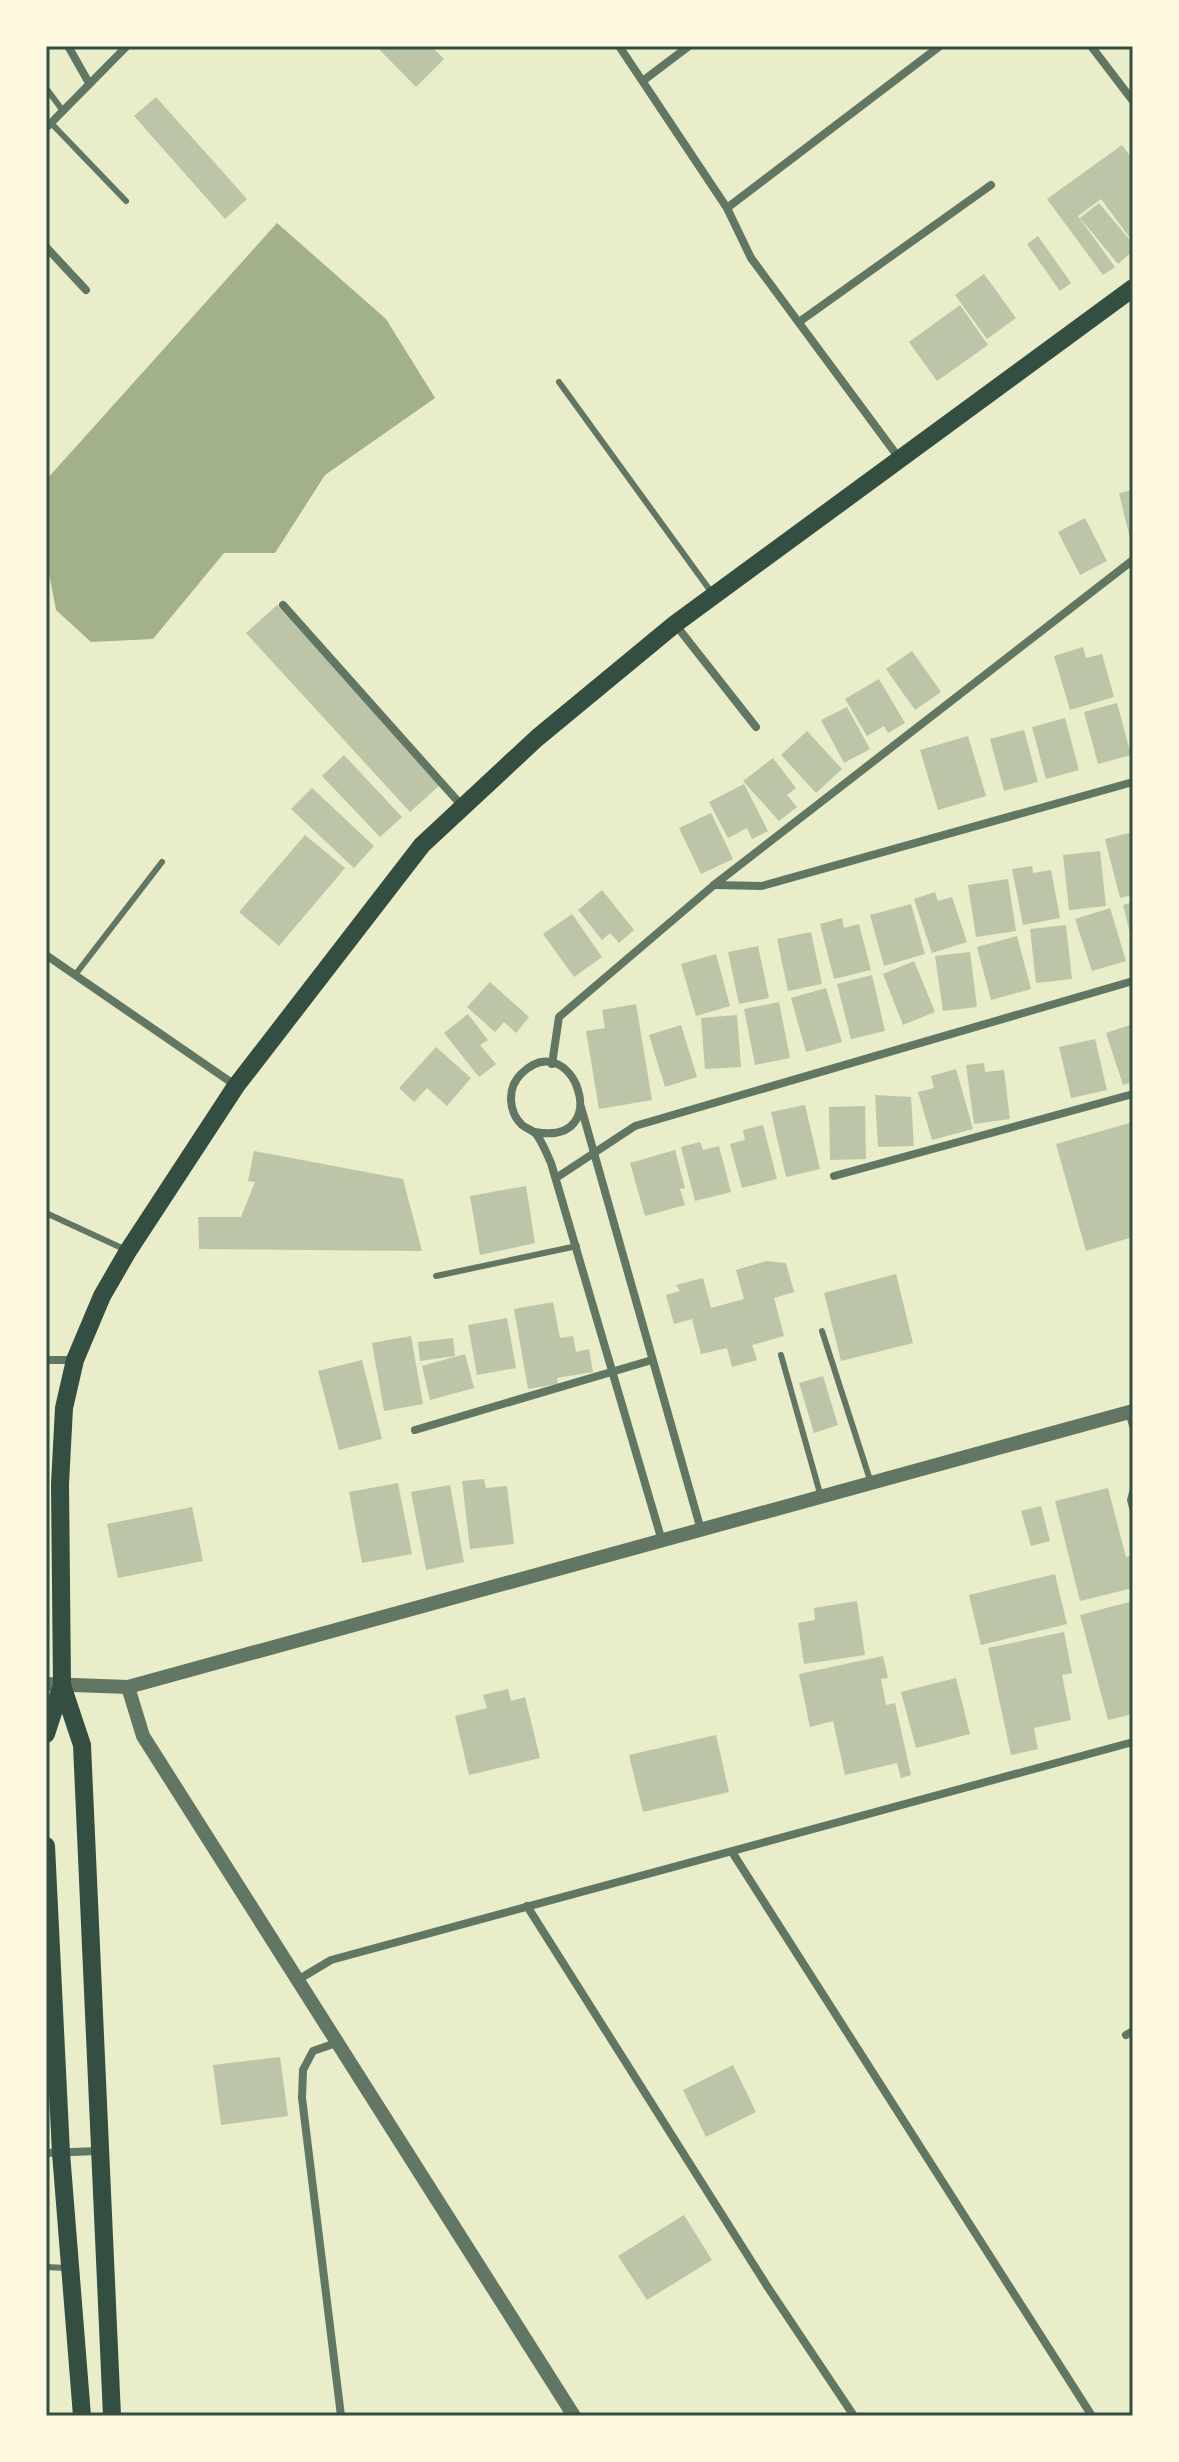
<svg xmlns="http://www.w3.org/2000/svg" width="1179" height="2462" font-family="Rubik,sans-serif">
<rect width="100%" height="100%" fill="#e9edc9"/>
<polygon fill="#a3b18a" points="277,223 386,319 435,398 325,475 275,553 224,553 153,639 91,642 56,610 46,558 46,480"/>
<g fill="#bcc5a7">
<polygon points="376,46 431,46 444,59 416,87"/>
<polygon points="156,97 247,199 225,219 134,116"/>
<polygon points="1122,145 1133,160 1133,242 1101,199 1078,216 1115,267 1103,275 1047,199"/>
<polygon points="1099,203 1133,244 1133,251 1118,264 1080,218"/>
<polygon points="1038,236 1071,283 1060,291 1027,244"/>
<polygon points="984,274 1016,318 987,339 955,295"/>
<polygon points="960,305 988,345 937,381 909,342"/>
<polygon points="1133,490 1133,547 1132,547 1119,493"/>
<polygon points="1085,518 1107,561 1080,575 1058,532"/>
<polygon points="277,605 440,785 410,812 246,633"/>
<polygon points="1083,647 1086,658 1102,654 1114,697 1070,710 1054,656"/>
<polygon points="912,651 941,692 915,710 886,669"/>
<polygon points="879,679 905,723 888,733 884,726 867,736 845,699"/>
<polygon points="1117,703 1131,755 1098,764 1084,712"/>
<polygon points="847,707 870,749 844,763 821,720"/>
<polygon points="1065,718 1079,770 1046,779 1032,727"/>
<polygon points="1024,730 1038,782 1004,791 990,739"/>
<polygon points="807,731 842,769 816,793 781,755"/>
<polygon points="968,736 986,796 938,810 920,750"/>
<polygon points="344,755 402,817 380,837 322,776"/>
<polygon points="773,758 796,788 787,795 797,807 779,821 743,781"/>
<polygon points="744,784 768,831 752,839 747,828 728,838 709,802"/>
<polygon points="312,788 374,846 354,868 291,809"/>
<polygon points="711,813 733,859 701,874 679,828"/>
<polygon points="1133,832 1133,895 1120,898 1105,839"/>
<polygon points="305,835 345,868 279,946 239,912"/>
<polygon points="1100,851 1106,906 1069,910 1063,855"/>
<polygon points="1032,866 1033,873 1051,870 1060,918 1023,925 1012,869"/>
<polygon points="1008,879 1016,931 976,937 968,885"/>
<polygon points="602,890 634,930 619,943 610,933 602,940 578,910"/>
<polygon points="935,892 938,901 952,897 967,942 932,953 914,899"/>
<polygon points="1133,902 1133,941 1132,941 1123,905"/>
<polygon points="911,904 925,954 884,966 870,915"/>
<polygon points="1110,908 1126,961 1092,971 1075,919"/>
<polygon points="572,914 602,957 574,977 543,934"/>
<polygon points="842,918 844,928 859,924 871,970 834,979 820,924"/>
<polygon points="1066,925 1072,979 1036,983 1030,929"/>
<polygon points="811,932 822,984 788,991 777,939"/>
<polygon points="1017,936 1031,989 991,1000 977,947"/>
<polygon points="758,946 769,998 739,1004 728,952"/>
<polygon points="970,952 977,1007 943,1011 935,956"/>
<polygon points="716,954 730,1006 696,1016 681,964"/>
<polygon points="914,961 935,1012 903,1025 883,974"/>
<polygon points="872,975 885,1031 851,1039 837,984"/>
<polygon points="490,982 529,1017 516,1033 504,1022 495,1032 467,1007"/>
<polygon points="826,988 842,1042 806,1052 791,998"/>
<polygon points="779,1002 790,1058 755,1065 744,1009"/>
<polygon points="636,1004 652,1100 599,1109 586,1031 605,1028 602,1010"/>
<polygon points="468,1014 488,1040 480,1045 496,1064 479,1077 444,1033"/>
<polygon points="737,1015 741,1067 705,1069 701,1018"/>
<polygon points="1133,1024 1133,1082 1123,1085 1106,1033"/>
<polygon points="681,1025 697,1077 665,1087 649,1035"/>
<polygon points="1095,1039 1107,1090 1071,1098 1059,1047"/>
<polygon points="436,1047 471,1078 447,1106 427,1088 414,1102 399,1088"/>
<polygon points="984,1063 985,1072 1004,1070 1010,1119 974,1124 966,1065"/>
<polygon points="956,1069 973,1129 932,1140 918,1092 934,1088 931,1076"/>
<polygon points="875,1095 911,1097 914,1146 878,1147"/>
<polygon points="805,1105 820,1169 786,1177 771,1112"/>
<polygon points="865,1106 866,1159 830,1160 829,1107"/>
<polygon points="1133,1122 1133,1237 1086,1251 1056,1144"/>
<polygon points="763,1125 777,1179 742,1188 730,1144 745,1140 743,1130"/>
<polygon points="700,1142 703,1150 719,1146 731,1192 695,1201 681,1147"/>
<polygon points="675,1150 685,1188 680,1189 685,1205 645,1216 630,1163"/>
<polygon points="254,1151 403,1179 422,1251 199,1249 198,1217 241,1217 255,1182 248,1181"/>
<polygon points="526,1186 535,1243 480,1255 470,1196"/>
<polygon points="767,1261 786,1263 794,1292 774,1298 784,1336 752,1345 757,1360 732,1367 727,1348 701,1354 692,1319 674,1324 666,1295 680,1291 676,1285 703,1278 711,1308 744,1299 736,1270"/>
<polygon points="896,1274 913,1343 841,1361 824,1293"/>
<polygon points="553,1302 560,1338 573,1336 576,1352 589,1349 593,1372 557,1378 558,1384 528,1389 514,1309"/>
<polygon points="507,1318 516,1368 477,1375 468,1325"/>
<polygon points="411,1336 423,1404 384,1411 372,1343"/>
<polygon points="453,1338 455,1356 420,1361 418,1342"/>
<polygon points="465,1354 474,1388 430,1400 422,1366"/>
<polygon points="362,1360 382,1439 339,1450 318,1371"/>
<polygon points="823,1376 838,1425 814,1433 799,1383"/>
<polygon points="484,1479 486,1488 507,1486 514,1544 470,1549 462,1481"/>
<polygon points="398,1483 412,1554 362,1563 349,1492"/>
<polygon points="450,1485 464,1562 426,1570 411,1492"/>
<polygon points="1108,1488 1126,1557 1133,1555 1133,1588 1080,1601 1055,1501"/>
<polygon points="1041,1506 1050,1541 1031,1546 1021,1511"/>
<polygon points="192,1507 203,1561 118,1578 107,1524"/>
<polygon points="1055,1574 1067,1624 981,1645 969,1595"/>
<polygon points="857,1601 865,1655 804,1664 798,1623 815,1620 814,1608"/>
<polygon points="1133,1601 1133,1714 1108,1720 1080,1615"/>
<polygon points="1064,1632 1072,1673 1062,1675 1071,1720 1034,1728 1038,1749 1011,1755 988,1648"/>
<polygon points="883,1656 888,1678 881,1679 886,1705 895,1703 911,1775 901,1778 897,1763 845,1775 833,1721 810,1727 799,1674"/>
<polygon points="956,1678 970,1734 916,1748 901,1692"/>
<polygon points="508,1689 511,1701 525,1697 540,1758 469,1775 455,1716 487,1708 483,1695"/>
<polygon points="716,1735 729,1792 643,1812 629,1755"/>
<polygon points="280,2057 288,2116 221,2125 213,2065"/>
<polygon points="733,2065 756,2112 706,2137 683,2090"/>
<polygon points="684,2215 712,2260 647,2300 618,2256"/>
</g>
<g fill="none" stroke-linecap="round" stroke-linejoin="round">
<g stroke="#617663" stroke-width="6">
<polyline points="46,88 63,111"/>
<polyline points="51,123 126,201"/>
<polyline points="559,382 712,593"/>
<polyline points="75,975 162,862"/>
<polyline points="46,1213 124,1249"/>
<polyline points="436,1276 577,1246"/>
<polyline points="822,1331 871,1483"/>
<polyline points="781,1355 821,1497"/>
<polyline points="1128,1412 1133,1429"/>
<polyline points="1133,1489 1130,1500 1133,1511"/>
<polyline points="46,2267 66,2268"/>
</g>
<g stroke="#617663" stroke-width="8">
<polyline points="68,46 89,83"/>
<polyline points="619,46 727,208 751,258 899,458"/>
<polyline points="1091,46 1133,101"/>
<polyline points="644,80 689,46"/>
<polyline points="46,128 127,46"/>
<polyline points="727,208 940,46"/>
<polyline points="46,247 86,290"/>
<polyline points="799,322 991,185"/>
<polyline points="283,605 463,807"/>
<polyline points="675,624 756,727"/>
<polyline points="714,885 762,886 1133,782"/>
<polyline points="46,955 235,1085"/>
<polyline points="552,1064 559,1017 714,885 1133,560"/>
<polyline points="581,1107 701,1530"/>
<path d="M535,1132C617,1147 572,1023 521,1074C507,1088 508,1111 522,1125C527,1129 533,1130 537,1135C543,1144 547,1154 551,1163L662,1541"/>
<polyline points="834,1176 1133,1094"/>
<polyline points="556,1178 635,1126 1133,981"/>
<polyline points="46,1360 73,1360"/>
<polyline points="415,1430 652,1360"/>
<polyline points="732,1852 1092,2416"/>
<polyline points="527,1906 767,2286 854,2416"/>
<polyline points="296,1981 331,1960 1133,1742"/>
<polyline points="1126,2035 1133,2031"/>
<polyline points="336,2043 313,2051 303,2070 302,2098 341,2416"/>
<polyline points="46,2153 98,2151"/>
</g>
<g stroke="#617663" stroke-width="14">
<polyline points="46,1684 128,1687 1133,1411"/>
<polyline points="128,1687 143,1736 574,2416"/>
</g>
<g stroke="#344e41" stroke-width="18">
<polyline points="46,1734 62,1685"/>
<polyline points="46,1846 61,2153 82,2416"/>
<polyline points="112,2416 82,1745 62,1685 60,1484 64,1408 75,1360 102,1296 128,1251 236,1086 422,845 537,738 675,624 1133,288"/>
</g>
</g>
<rect width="1179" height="2462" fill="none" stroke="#fefae0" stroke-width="96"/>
<rect x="48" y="48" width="1083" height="2366" fill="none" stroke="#344e41" stroke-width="3"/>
</svg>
